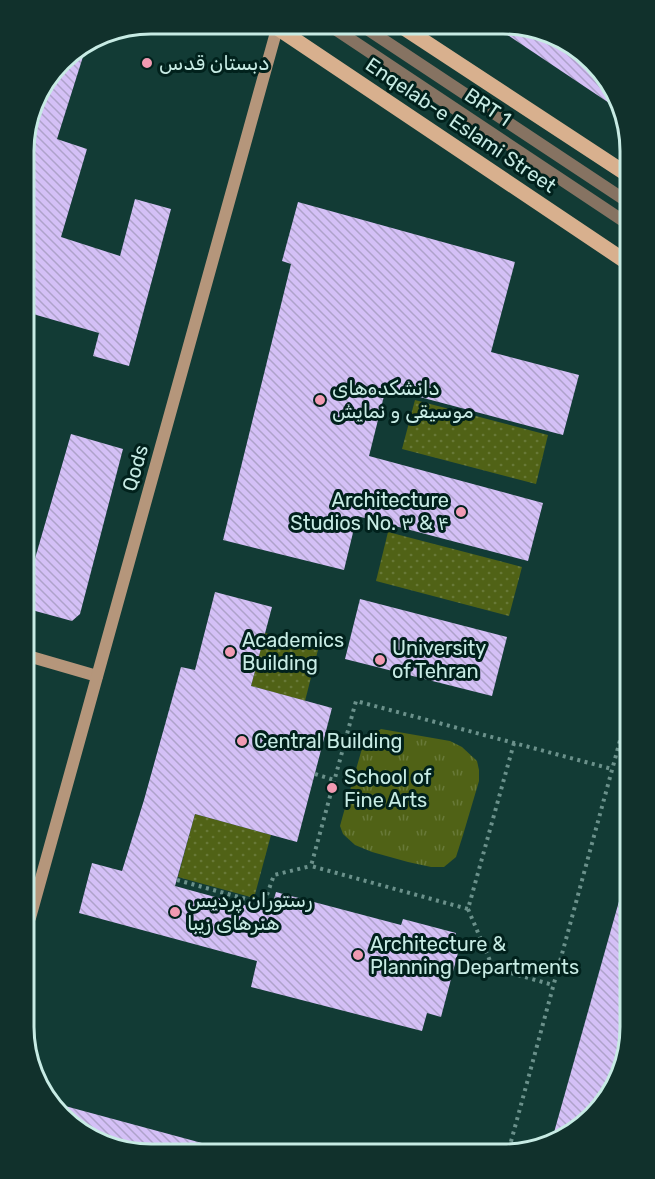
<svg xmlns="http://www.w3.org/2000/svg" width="655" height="1179" font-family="Rubik,'Noto Sans Arabic',sans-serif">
<defs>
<pattern id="grass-dots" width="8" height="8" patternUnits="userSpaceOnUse" patternTransform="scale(1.5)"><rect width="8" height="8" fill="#506216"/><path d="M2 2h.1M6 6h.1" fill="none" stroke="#687938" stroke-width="1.8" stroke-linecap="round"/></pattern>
<pattern id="park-tufts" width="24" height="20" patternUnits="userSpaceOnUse" patternTransform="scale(1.5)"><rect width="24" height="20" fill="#506216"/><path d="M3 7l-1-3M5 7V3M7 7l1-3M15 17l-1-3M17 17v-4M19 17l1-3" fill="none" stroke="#687938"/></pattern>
<pattern id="building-back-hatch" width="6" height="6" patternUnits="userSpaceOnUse" patternTransform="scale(1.5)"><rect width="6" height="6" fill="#d4c0f6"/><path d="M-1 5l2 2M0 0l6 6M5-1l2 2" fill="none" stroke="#aea2ca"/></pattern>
</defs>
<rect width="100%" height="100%" fill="#123b35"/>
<g fill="url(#grass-dots)">
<polygon points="415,400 548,435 536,484 402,449"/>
<polygon points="388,532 522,567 509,616 376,581"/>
<polygon points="265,633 319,646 305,701 251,686"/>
<polygon points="195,814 271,835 254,898 178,877"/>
</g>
<polygon fill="url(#park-tufts)" points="381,729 450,741 462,747 477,761 479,770 479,781 463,835 456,857 444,867 431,867 408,862 372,852 355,845 343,834 340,826 343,815 363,745 371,736"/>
<g fill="url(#building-back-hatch)">
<polygon points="494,26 528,26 587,55 624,110 624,113"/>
<polygon points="87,44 57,139 87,149 61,237 120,256 135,199 171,209 129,366 93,356 99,333 26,312 25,135 37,95 67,56"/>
<polygon points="298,202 515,262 491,352 579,375 563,435 386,388 369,456 543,503 528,561 357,516 344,570 223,540 291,264 282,261"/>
<polygon points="71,434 123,449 80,614 72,621 28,609 28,561 34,562"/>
<polygon points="215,592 272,607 251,686 332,708 297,842 195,814 175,886 270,912 276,892 401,925 403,919 456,933 453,947 459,949 441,1017 427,1013 422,1031 251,987 257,961 79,913 92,863 122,871 144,800 181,667 195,670"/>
<polygon points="360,599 507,637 492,696 345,659"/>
<polygon points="623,887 630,888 631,1036 605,1105 551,1143"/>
<polygon points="54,1103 213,1146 212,1153 135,1154 68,1124"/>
</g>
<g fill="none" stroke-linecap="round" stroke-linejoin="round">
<g stroke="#6b918b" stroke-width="4" stroke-dasharray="3 4.5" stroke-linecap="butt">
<polyline points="514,743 468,909 311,866 356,701 612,769"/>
<polyline points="315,774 334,780"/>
<polyline points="177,880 264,904"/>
<polyline points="262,909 274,875 311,866"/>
<polyline points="468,909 493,968 553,985"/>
<polyline points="509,1149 628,711"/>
</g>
<g stroke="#867362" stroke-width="12">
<polyline points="329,25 625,222"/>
<polyline points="361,25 625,200"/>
</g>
<g stroke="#b5967b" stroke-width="12">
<polyline points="28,656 97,676"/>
<polyline points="30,918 278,25"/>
</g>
<g stroke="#d8b08e" stroke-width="15">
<polyline points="273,25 625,261"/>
<polyline points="401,26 625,173"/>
</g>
</g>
<g fill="#f19ab2" stroke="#01211c" stroke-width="2">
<circle cx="147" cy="63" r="6"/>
<circle cx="320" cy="400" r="6"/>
<circle cx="461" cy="512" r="6"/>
<circle cx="230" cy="652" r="6"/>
<circle cx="380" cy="660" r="6"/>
<circle cx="242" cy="741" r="6"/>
<circle cx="332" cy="788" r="6"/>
<circle cx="175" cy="912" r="6"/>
<circle cx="358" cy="955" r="6"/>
</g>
<g text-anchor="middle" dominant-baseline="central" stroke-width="6" stroke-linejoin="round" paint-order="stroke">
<g font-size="20" fill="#c7ebe4" stroke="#01211c" text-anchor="start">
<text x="159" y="63">دبستان قدس</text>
<text x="332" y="388">دانشکده‌های<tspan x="332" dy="23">موسیقی و نمایش</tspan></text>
<text x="449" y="500" text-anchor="end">Architecture<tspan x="449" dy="23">Studios No. ۳ &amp; ۴</tspan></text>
<text x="242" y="640">Academics<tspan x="242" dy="23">Building</tspan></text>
<text x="392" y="648">University<tspan x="392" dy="23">of Tehran</tspan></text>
<text x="254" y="741">Central Building</text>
<text x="344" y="777">School of<tspan x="344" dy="23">Fine Arts</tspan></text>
<text x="187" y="900">رستوران پردیس<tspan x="187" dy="23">هنرهای زیبا</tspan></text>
<text x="370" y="944">Architecture &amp;<tspan x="370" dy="23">Planning Departments</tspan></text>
</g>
<g font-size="20" fill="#c7ebe4" stroke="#01211c">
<text transform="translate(488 107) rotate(34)">BRT 1</text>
<text transform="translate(461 125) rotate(34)">Enqelab-e Eslami Street</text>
<text transform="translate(135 468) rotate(-74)">Qods</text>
</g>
</g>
<path d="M0 0H655V1179H0ZM151 34H503A117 117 0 0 1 620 151V1027A117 117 0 0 1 503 1144H151A117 117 0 0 1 34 1027V151A117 117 0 0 1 151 34Z" fill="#11312c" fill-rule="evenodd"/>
<path fill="none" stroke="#c7ebe4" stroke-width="3" d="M151 34H503A117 117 0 0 1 620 151V1027A117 117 0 0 1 503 1144H151A117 117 0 0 1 34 1027V151A117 117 0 0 1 151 34Z"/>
</svg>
